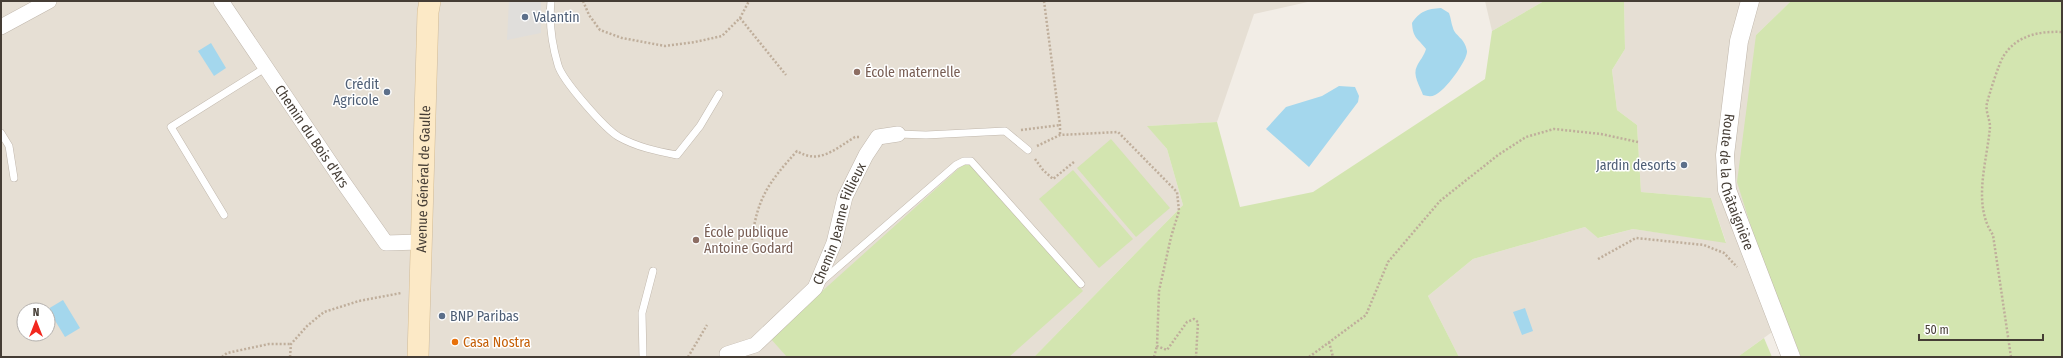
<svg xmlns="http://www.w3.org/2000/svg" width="2063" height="358" font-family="'Fira Sans Condensed',sans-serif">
<rect width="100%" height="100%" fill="#f2ede6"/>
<g fill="#e6dfd4" fill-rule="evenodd">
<path d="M1,1H1312L1254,14L1217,122L1148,126L1167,149L1183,205L1034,357H1ZM24,310H48V334H24Z"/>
<polygon points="1485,1 1544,1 1492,31"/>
<polygon points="1624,1 1791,1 1756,35 1786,322 1739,356 1459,357 1428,296 1473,259 1585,227 1599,238 1633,229 1726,242 1711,198 1641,192 1637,125 1617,110 1612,70 1625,49"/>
</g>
<g fill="#d3e5b0">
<polygon points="1544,1 1624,1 1625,49 1612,70 1617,110 1637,125 1641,192 1711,198 1726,243 1633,229 1598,238 1585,227 1473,259 1428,296 1459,357 1034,357 1183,205 1167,149 1147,126 1217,122 1240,207 1313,192 1485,79 1492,31"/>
<polygon points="1791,1 2062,1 2062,357 1801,357 1758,249 1737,182 1756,35"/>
<polygon points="1111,139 1170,208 1136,237 1077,168"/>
<polygon points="967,161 1083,291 1009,357 787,357 770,338"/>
<polygon points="1073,170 1133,239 1099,268 1039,199"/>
<polygon points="1764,338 1772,357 1731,357 1739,356"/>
</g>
<polygon fill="#e0dedb" points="509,1 541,1 541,33 507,40"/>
<g fill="#a4d7ed">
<path d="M1441,8L1449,13C1451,18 1451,23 1453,28C1455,36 1465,38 1467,51C1468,60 1444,92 1435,95C1431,97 1427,96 1423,95C1420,86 1412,75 1417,66C1420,60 1424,56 1426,49C1418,38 1413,39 1412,23C1420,11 1427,9 1441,8Z"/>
<polygon points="211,43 226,68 214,76 198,51"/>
<polygon points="1339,86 1355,87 1359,96 1358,102 1309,167 1266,129 1286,107 1322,96"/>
<polygon points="63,300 80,328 65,337 48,309"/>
<polygon points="1525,308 1533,331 1522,335 1513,312"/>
</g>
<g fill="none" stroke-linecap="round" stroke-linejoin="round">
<g stroke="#c0b7ac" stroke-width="8">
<g id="service">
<path d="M551,1C549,21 552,45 558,65C562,80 605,129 619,137C637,147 656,151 677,155L700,126L719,94"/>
<polyline points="1,133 9,146 14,178"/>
<polyline points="898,134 926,135 1005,131 1028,150"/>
<polyline points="224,215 171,127 265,68"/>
<polyline points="822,281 956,165 964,161 971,161 1081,284"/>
<polyline points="643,357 642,313 653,271"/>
</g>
</g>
<g stroke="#c0b7ac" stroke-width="16">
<g id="minor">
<path id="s1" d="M221,1L343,182L386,243L420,242"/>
<polyline points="1,27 49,1"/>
<path id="s2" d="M727,354L755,345L815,288L834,243L845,197L866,155L878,137L898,134"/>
</g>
</g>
<g stroke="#c0b7ac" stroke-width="19">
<g id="tertiary">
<path id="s3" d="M1750,1L1739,41L1725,155L1727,190L1791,357"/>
</g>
</g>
<g stroke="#d1bb97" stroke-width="22">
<g id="secondary">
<path id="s4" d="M418,357L428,12L430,1"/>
</g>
</g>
<g stroke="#bfae9b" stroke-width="2.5" stroke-dasharray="2 2" stroke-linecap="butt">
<polyline points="583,1 589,15 600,30 622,38 665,46 695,42 722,36 740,18 749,1"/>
<polyline points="1044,1 1060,125 1060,135"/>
<polyline points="740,18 786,75"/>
<polyline points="1021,130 1060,125"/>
<polyline points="1037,146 1060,135 1118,132 1177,192 1179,211 1171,237 1159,291 1157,346 1167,350 1187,322 1194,319 1198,322 1196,357"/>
<polyline points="1035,159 1043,170 1053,179 1074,162"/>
<path d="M752,240C757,198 769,182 797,151C819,165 835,149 855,137H859"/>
<polyline points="1598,259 1636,238 1704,245 1724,253 1737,267"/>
<polyline points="1329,342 1333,357"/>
<polyline points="222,357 227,353 269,344 291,344"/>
<polyline points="290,357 291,344 307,326 324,312 359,301 401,293"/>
<polyline points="688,357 707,325"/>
<polyline points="1154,357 1157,346"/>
<polyline points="1309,357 1366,315 1388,262 1440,201 1498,155 1526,137 1554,129 1601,134 1638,142"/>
<path d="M2011,357L1993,235C1972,204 1987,162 1990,127C1990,119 1985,111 1987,103C1990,92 1998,66 2003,57C2016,35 2040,31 2062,32"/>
</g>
<use href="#service" stroke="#fff" stroke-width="7"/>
<use href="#minor" stroke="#fff" stroke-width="15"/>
<use href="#tertiary" stroke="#fff" stroke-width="18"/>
<use href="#secondary" stroke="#fce9c6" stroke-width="21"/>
</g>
<g fill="#5c6f8a" stroke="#fff" stroke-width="1.5">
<circle cx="525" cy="17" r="4"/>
<circle cx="387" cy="92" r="4"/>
<circle cx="1684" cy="165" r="4"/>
<circle cx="442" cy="316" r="4"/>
</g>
<g fill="#8d6e63" stroke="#fff" stroke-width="1.5">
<circle cx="857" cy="72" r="4"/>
<circle cx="696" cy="240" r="4"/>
</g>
<circle fill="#e8710a" stroke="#fff" stroke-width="1.5" cx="455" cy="342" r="4"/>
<g text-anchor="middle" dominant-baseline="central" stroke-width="3" stroke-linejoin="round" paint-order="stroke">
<g font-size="14" fill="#4e5e75" stroke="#fff" text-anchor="start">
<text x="533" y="17">Valantin</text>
<text x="379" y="84" text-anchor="end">Crédit<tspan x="379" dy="16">Agricole</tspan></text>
<text x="1676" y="165" text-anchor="end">Jardin desorts</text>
<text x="450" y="316">BNP Paribas</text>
</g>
<g font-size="14" fill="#785e54" stroke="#fff" text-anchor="start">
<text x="865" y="72">École maternelle</text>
<text x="704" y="232">École publique<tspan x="704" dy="16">Antoine Godard</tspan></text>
</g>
<g font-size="14" fill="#453d35" stroke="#fff">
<text stroke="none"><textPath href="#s1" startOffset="163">Chemin du Bois d'Ars</textPath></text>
<text stroke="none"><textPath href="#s4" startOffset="178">Avenue Général de Gaulle</textPath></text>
<text stroke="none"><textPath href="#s3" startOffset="185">Route de la Châtaignière</textPath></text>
<text stroke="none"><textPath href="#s2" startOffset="181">Chemin Jeanne Fillieux</textPath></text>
</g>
<g font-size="14" fill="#c56008" stroke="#fff" text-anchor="start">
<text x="463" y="342">Casa Nostra</text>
</g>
</g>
<rect width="2063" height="358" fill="none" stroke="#453d35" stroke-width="4"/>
<g transform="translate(36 322)"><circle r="19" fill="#ffffff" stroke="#b5b1ae"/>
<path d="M0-3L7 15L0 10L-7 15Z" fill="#f2271e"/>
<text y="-6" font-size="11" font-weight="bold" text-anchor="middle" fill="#453d35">N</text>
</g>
<path d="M1919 334v6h124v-6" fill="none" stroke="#453d35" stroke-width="2"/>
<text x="1925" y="334" font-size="12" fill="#453d35" stroke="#ffffff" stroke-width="3" paint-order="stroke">50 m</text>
</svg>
